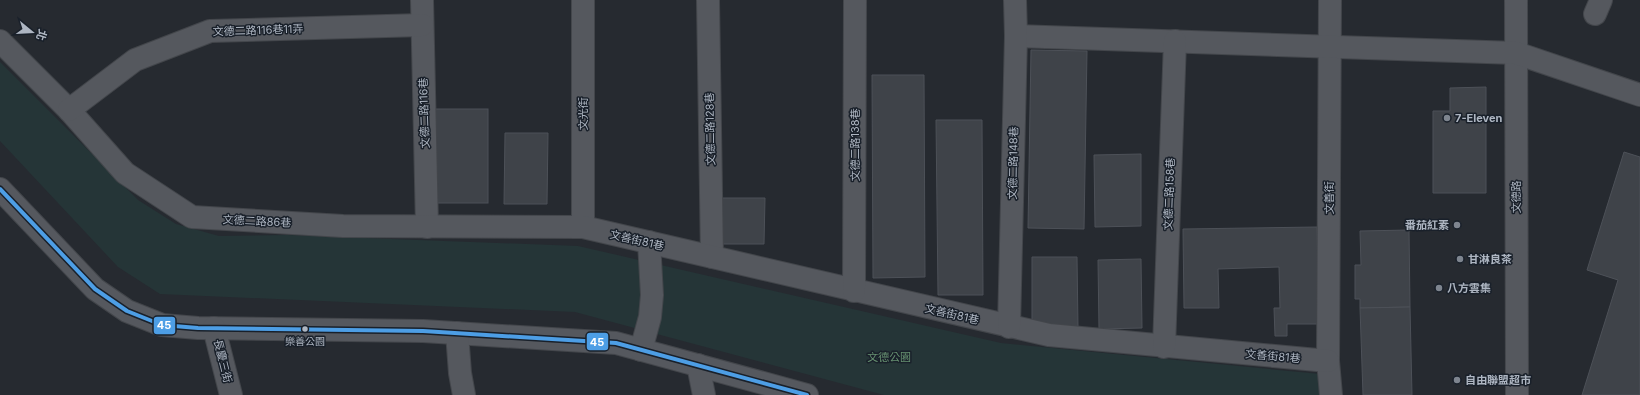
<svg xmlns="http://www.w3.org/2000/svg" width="1640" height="395" font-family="Inter,'Noto Sans TC',sans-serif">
<rect width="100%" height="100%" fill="#262a30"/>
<polygon fill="#253537" points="0,62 138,200 176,224 219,236 287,235 578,246 1001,343 1320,374 1322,395 884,395 575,312 160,294 118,267 0,141"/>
<g fill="#3f4349" stroke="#4d5158">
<polygon points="1031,50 1087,51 1084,229 1028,228"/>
<polygon points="872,75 924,75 925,277 873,278"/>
<polygon points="1486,87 1486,193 1433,193 1433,111 1450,111 1450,88"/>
<rect x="431" y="109" width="57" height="94"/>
<polygon points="936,120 982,120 983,295 938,295"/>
<polygon points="505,133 548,133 547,204 504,204"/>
<polygon points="1624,152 1640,157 1640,395 1582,395 1618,280 1587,270"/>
<polygon points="1141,154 1141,226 1095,227 1094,155"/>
<polygon points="715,198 765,198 764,244 714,244"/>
<polygon points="1317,227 1319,324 1287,324 1287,336 1275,336 1274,308 1280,308 1279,267 1218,269 1219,308 1184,308 1183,229"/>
<polygon points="1409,230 1410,307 1360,308 1360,299 1355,299 1355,265 1361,265 1360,231"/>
<polygon points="1032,257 1077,257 1078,328 1032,329"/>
<polygon points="1141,259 1142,328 1099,329 1098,260"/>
<polygon points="1410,307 1412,395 1363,395 1360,308"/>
</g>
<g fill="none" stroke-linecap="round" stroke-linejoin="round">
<g stroke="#43464b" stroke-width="24">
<g id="minor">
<polyline points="422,0 427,227"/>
<polyline points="583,0 583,227"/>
<polyline points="708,0 712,257"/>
<polyline points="1330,0 1328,361 1331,395"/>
<polyline points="1516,0 1517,395"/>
<polyline points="1595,14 1601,0"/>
<polyline points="1016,36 1516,53 1640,95"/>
<polyline points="0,41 69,110 125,173 192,217 343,226 583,227 1049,335 1328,361"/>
<polyline points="69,110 135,60 210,31 422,25"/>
<polyline points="0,189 95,289 127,311 162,325 198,328 423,331 616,343 807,395"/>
<polyline points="854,291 855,0"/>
<polyline points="1009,327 1016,36 1015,0"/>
<polyline points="214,328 231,395"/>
<polyline points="457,333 460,373 464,395"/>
<polyline points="1164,347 1175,41"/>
<polyline points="641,350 650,317 652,295 649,242"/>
<polyline points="698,365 704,395"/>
</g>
</g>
<use href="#minor" stroke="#55585e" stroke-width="22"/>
<g stroke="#19202a" stroke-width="7">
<polyline id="bus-1" points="0,189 95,289 127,311 162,325 198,328 423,331 616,343 807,395"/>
</g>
<use href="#bus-1" stroke="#4d9ee5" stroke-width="4"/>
</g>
<g fill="#7e858f" stroke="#19202a" stroke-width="1.5">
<circle cx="1447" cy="118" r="4"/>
<circle cx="1457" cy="225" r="4"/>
<circle cx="1460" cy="259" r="4"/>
<circle cx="1439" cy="288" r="4"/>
<circle cx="1457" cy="380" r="4"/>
</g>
<circle fill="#aeb6c2" stroke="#19202a" stroke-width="1.5" cx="305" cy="329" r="3.5"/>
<g text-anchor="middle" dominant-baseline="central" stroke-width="3" stroke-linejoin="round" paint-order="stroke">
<g font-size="10" fill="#aeb6c2" stroke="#19202a">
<text x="305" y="341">樂善公園</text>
</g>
<g font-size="11" fill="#aeb6c2" stroke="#19202a">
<text transform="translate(258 30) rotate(-2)">文德二路116巷11弄</text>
<text transform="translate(424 113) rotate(-92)">文德二路116巷</text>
<text transform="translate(583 114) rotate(-90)">文光街</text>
<text transform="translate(710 129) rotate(-91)">文德二路128巷</text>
<text transform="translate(855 145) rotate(-90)">文德二路138巷</text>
<text transform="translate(1013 163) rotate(-89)">文德二路148巷</text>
<text transform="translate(1169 194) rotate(-88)">文德二路158巷</text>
<text transform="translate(1516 197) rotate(-90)">文德路</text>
<text transform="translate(1329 198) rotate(-90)">文善街</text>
<text transform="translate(257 221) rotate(3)">文德二路86巷</text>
<text transform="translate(637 240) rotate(13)">文善街81巷</text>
<text transform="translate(952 314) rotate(13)">文善街81巷</text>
<text transform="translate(1273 356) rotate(5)">文善街81巷</text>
<text transform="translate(223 361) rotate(76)">長慶三街</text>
</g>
<g font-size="11" font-weight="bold" fill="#aeb6c2" stroke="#19202a" text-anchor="start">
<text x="1455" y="118">7-Eleven</text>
<text x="1449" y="225" text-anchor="end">番茄紅素</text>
<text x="1468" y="259">甘淋良茶</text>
<text x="1447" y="288">八方雲集</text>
<text x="1465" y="380">自由聯盟超市</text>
</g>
<g font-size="11" fill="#679171" stroke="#19202a">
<text x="889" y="357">文德公園</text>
</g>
</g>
<g stroke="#19202a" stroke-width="1.5">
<rect x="153" y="316" width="23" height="19" rx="4" fill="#4d9ee5"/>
<rect x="586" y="332" width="23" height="19" rx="4" fill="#4d9ee5"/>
</g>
<g font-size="11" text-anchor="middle" font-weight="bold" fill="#fff">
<text x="164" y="329">45</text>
<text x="597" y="346">45</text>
</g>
<g transform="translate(32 32) rotate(108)" stroke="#19202a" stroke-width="3" paint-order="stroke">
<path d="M0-3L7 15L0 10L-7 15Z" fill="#aeb6c2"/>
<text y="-6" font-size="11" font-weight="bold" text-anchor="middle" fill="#aeb6c2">北</text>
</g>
</svg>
